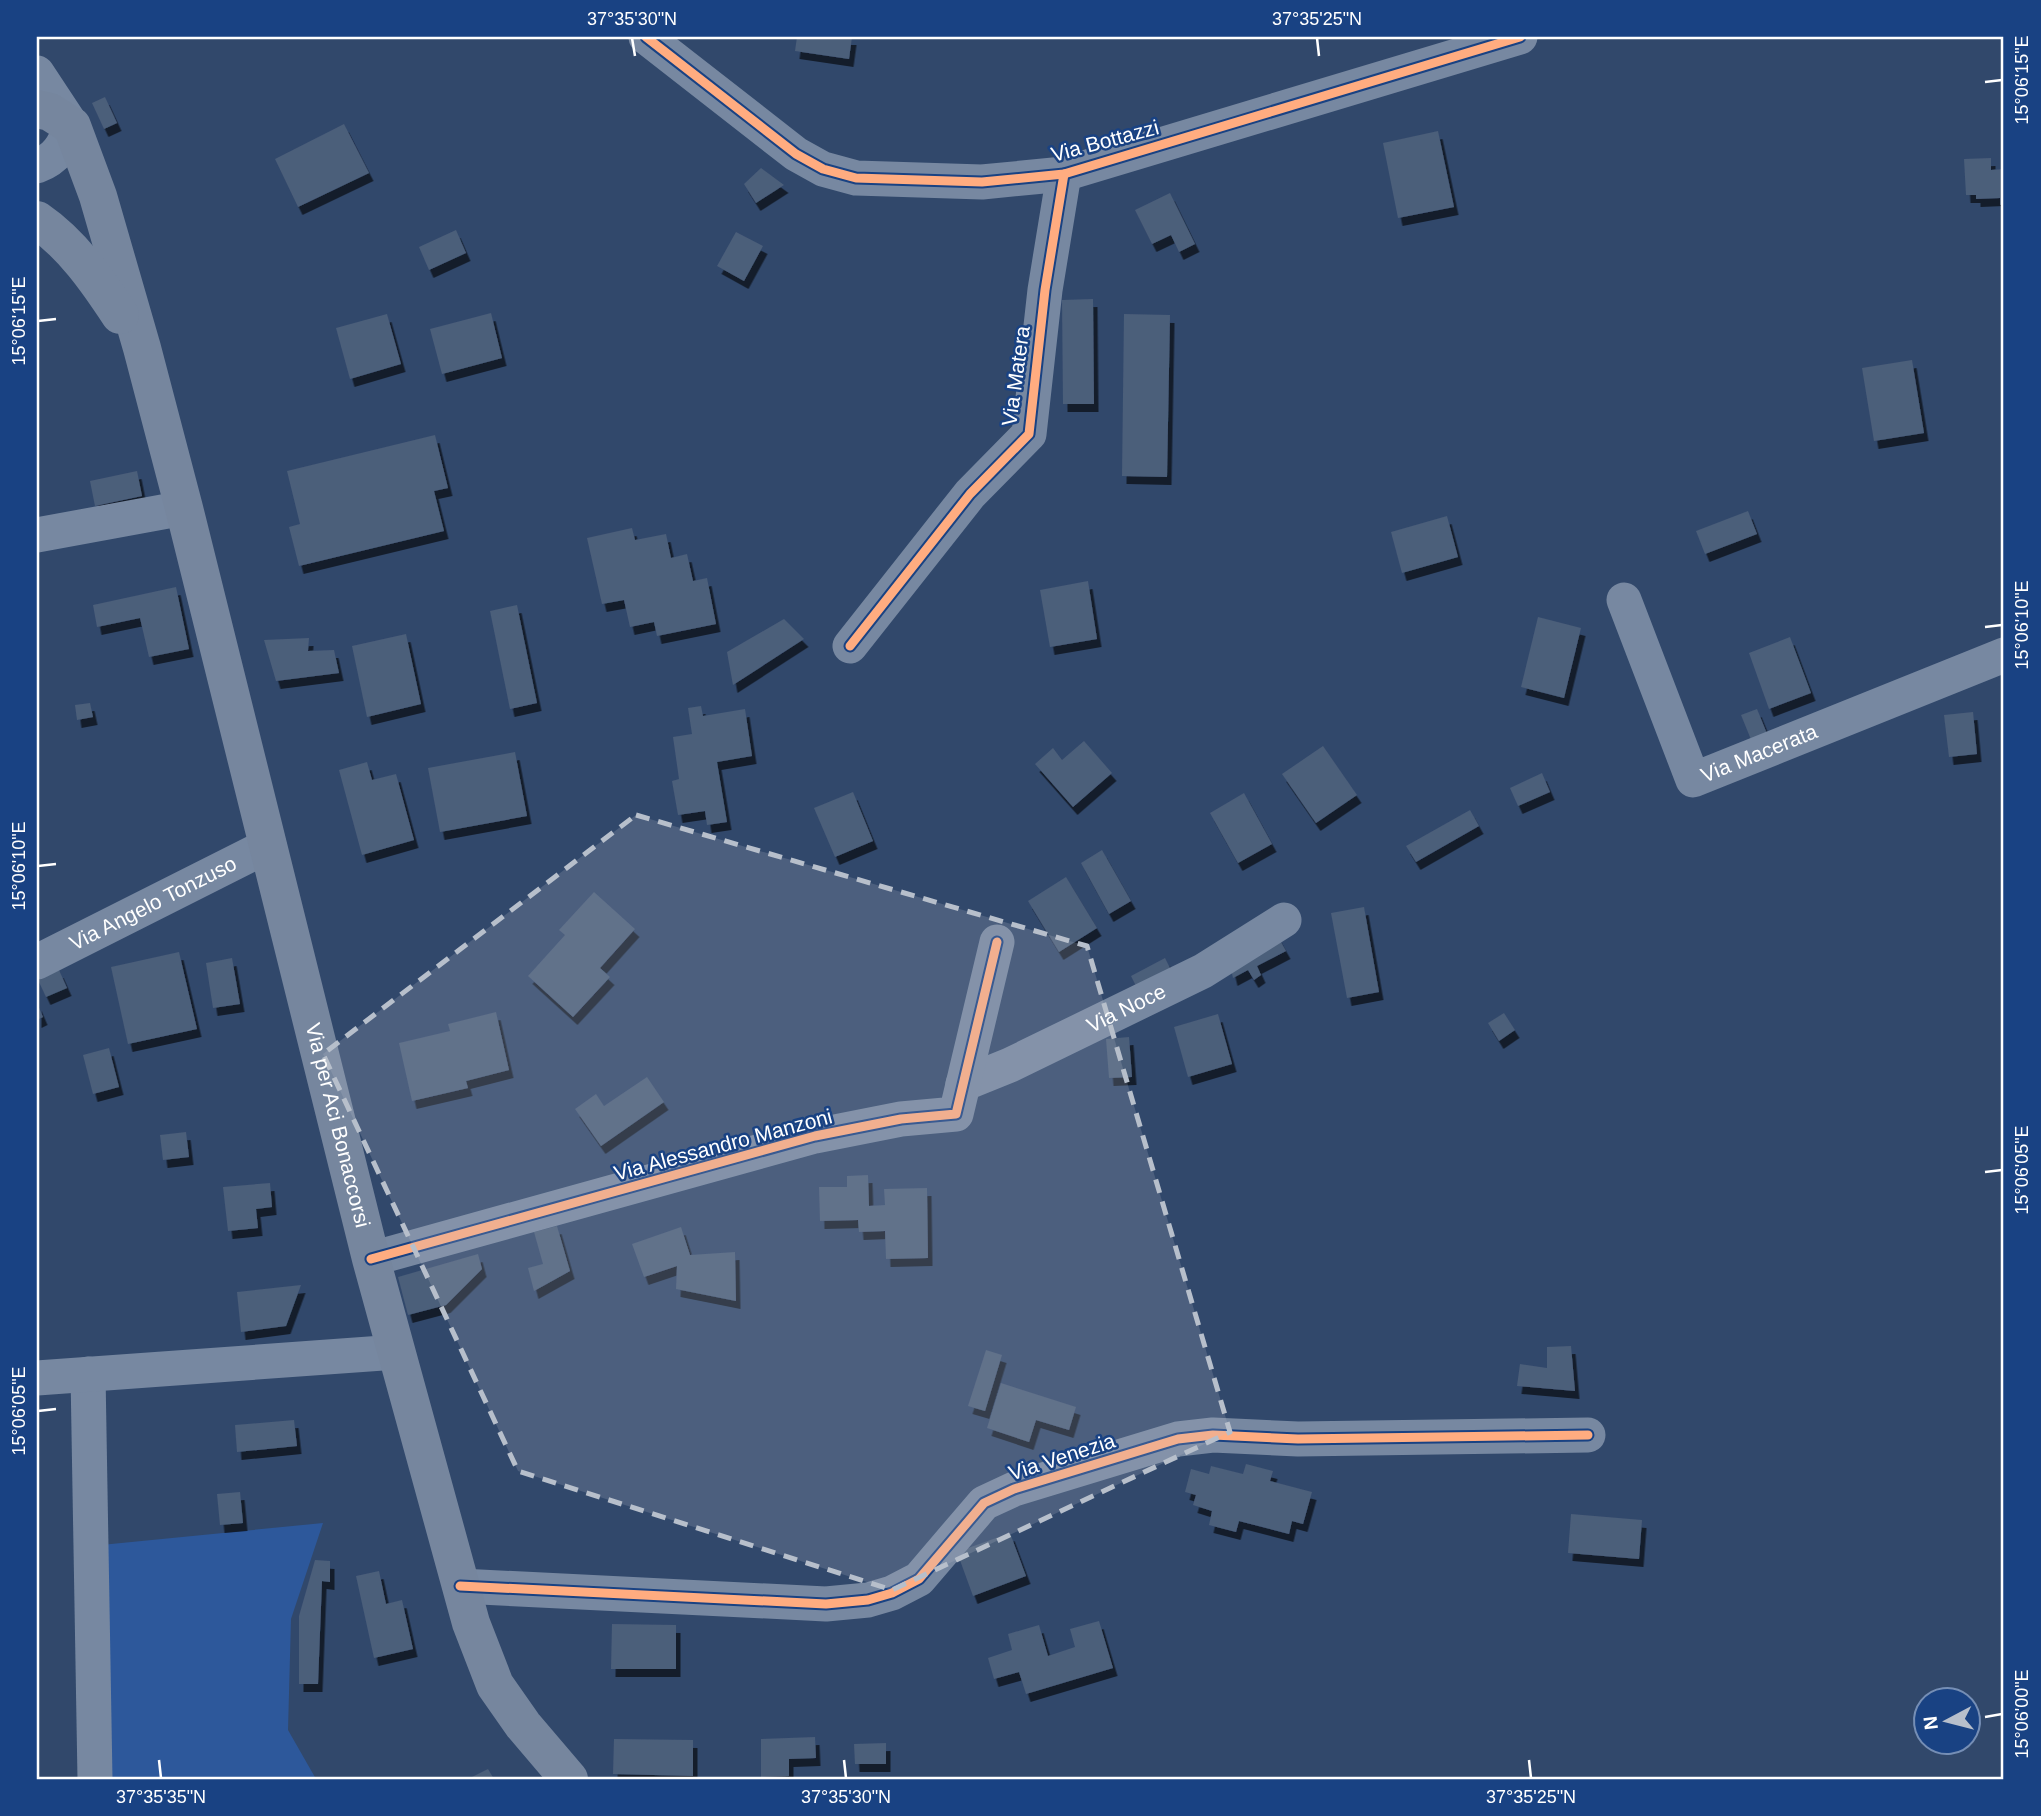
<svg xmlns="http://www.w3.org/2000/svg" width="2041" height="1816" viewBox="0 0 2041 1816" font-family="Helvetica,sans-serif">
  <style>
    .green { fill: #2d589b }
    .building { fill: #4b5e7a; filter: url(#shadow) }
    .lines { fill: none; stroke-linecap: round; stroke-linejoin: round }
    .minor { stroke: #7788a1; stroke-width: 35 }
    .major { stroke: #76869e; stroke-width: 38 }
    .cycleway-casing { stroke: #194283; stroke-width: 13 }
    .cycleway { stroke: #ffac80; stroke-width: 9 }
    .marked { fill: #b7bfcb; fill-opacity: 0.2; stroke: #b7bfcb; stroke-width: 5; stroke-dasharray: 14 9; stroke-linejoin: round }
    .ticks { fill: none; stroke: #fff; stroke-width: 2.5 }
    .labels { text-anchor: middle; stroke-width: 5; stroke-linejoin: round; paint-order: stroke }
    .street-label { font-size: 21px; fill: #fff; stroke: #194283 }
    .neatline { fill: none; stroke: #fff; stroke-width: 2.5 }
    .ticks-label { font-size: 18px; text-anchor: middle; fill: #fff }
  </style>
  <defs>
    <filter id="shadow"><feDropShadow dx="4.5" dy="8" stdDeviation="0" flood-color="#0009"/></filter>
  </defs>
  <rect width="100%" height="100%" fill="#31486b"/>
  <!-- green -->
  <polygon class="green" points="323,1523 291,1619 288,1730 316,1779 110,1779 101,1545"/>
  <!-- building -->
  <g class="building">
    <polygon points="797,37 852,37 849,59 795,51"/>
    <polygon points="105,97 117,123 104,129 92,103"/>
    <polygon points="344,124 369,173 298,207 275,159"/>
    <polygon points="1438,131 1454,207 1398,218 1383,143"/>
    <polygon points="1991,158 1991,170 2004,169 2004,204 2000,205 2000,198 1976,199 1976,195 1966,195 1964,159"/>
    <polygon points="761,168 784,185 756,203 744,184"/>
    <polygon points="1170,193 1195,244 1179,252 1171,235 1152,244 1135,210"/>
    <polygon points="456,230 466,253 429,270 419,247"/>
    <polygon points="736,232 763,246 744,281 717,266"/>
    <polygon points="1093,299 1094,404 1063,404 1062,300"/>
    <polygon points="491,313 502,358 442,374 430,329"/>
    <polygon points="387,314 401,364 350,379 336,328"/>
    <polygon points="1124,314 1170,315 1167,477 1122,476"/>
    <polygon points="1912,360 1924,433 1874,441 1862,368"/>
    <polygon points="435,435 448,488 434,491 444,531 299,566 289,527 300,524 287,471"/>
    <polygon points="137,471 142,496 95,506 90,481"/>
    <polygon points="1748,511 1757,534 1705,554 1696,531"/>
    <polygon points="1447,516 1458,557 1402,573 1391,532"/>
    <polygon points="632,528 635,540 666,534 671,558 687,554 693,581 707,578 716,624 657,636 654,622 630,627 624,600 602,604 587,538"/>
    <polygon points="1088,581 1097,639 1050,647 1040,590"/>
    <polygon points="176,587 189,649 149,657 140,618 97,627 93,605"/>
    <polygon points="517,605 537,703 510,709 490,611"/>
    <polygon points="1538,617 1581,628 1564,698 1521,687"/>
    <polygon points="784,619 804,639 733,685 727,652"/>
    <polygon points="406,634 421,704 367,717 352,646"/>
    <polygon points="1790,637 1811,693 1769,709 1749,653"/>
    <polygon points="309,638 308,651 334,650 339,673 276,681 264,640"/>
    <polygon points="90,703 93,717 77,720 75,705"/>
    <polygon points="701,706 703,716 745,709 752,756 717,762 727,822 707,825 705,811 678,815 672,781 679,779 673,737 692,734 688,708"/>
    <polygon points="1757,709 1768,736 1752,742 1741,715"/>
    <polygon points="1973,712 1977,754 1949,757 1944,715"/>
    <polygon points="1084,741 1112,773 1073,807 1035,764 1053,748 1062,760"/>
    <polygon points="1323,746 1357,795 1316,823 1282,774"/>
    <polygon points="515,752 527,816 440,832 428,768"/>
    <polygon points="367,762 372,780 396,774 414,840 362,855 339,770"/>
    <polygon points="1542,773 1550,792 1518,806 1510,788"/>
    <polygon points="853,792 873,841 835,857 814,808"/>
    <polygon points="1244,793 1272,844 1238,863 1210,813"/>
    <polygon points="1470,810 1479,826 1416,862 1406,846"/>
    <polygon points="1102,850 1131,901 1109,914 1081,863"/>
    <polygon points="1066,877 1097,928 1059,952 1028,901"/>
    <polygon points="594,892 635,929 600,968 610,977 573,1017 528,976 565,935 559,930"/>
    <polygon points="1364,907 1379,992 1347,998 1331,913"/>
    <polygon points="1277,935 1286,951 1257,966 1261,975 1254,980 1248,970 1233,978 1229,961"/>
    <polygon points="179,952 197,1029 128,1044 111,967"/>
    <polygon points="232,958 240,1004 213,1008 206,963"/>
    <polygon points="1165,958 1173,974 1139,992 1131,976"/>
    <polygon points="59,970 67,988 46,997 38,980"/>
    <polygon points="37,1003 43,1017 37,1020"/>
    <polygon points="496,1012 509,1070 466,1081 468,1088 412,1101 399,1043 450,1031 448,1024"/>
    <polygon points="1504,1013 1515,1030 1499,1041 1488,1023"/>
    <polygon points="1218,1014 1232,1064 1188,1077 1174,1027"/>
    <polygon points="1129,1037 1132,1077 1109,1078 1106,1039"/>
    <polygon points="109,1048 119,1087 93,1094 83,1055"/>
    <polygon points="647,1077 664,1102 601,1146 575,1109 596,1094 604,1106"/>
    <polygon points="186,1132 189,1157 163,1160 160,1135"/>
    <polygon points="868,1175 869,1206 885,1205 884,1189 927,1188 928,1258 886,1259 885,1231 859,1232 858,1220 820,1221 819,1187 847,1187 847,1176"/>
    <polygon points="270,1183 272,1207 256,1209 258,1228 228,1231 223,1187"/>
    <polygon points="557,1226 570,1271 534,1291 528,1268 543,1264 534,1232"/>
    <polygon points="681,1227 690,1255 735,1252 736,1301 676,1289 677,1266 644,1277 632,1244"/>
    <polygon points="478,1254 482,1269 446,1305 408,1315 398,1277"/>
    <polygon points="301,1285 286,1326 241,1332 237,1292"/>
    <polygon points="1571,1346 1575,1391 1517,1386 1520,1364 1547,1368 1547,1347"/>
    <polygon points="986,1350 1002,1355 985,1411 968,1406"/>
    <polygon points="1001,1383 1076,1407 1069,1430 1036,1420 1029,1442 987,1428"/>
    <polygon points="294,1420 297,1446 237,1452 235,1425"/>
    <polygon points="1246,1464 1273,1471 1270,1481 1312,1492 1303,1524 1292,1521 1289,1534 1239,1521 1236,1532 1209,1525 1212,1511 1193,1505 1196,1495 1185,1492 1191,1469 1209,1474 1211,1466 1243,1474"/>
    <polygon points="240,1492 243,1523 220,1525 217,1494"/>
    <polygon points="1571,1514 1642,1520 1639,1559 1568,1553"/>
    <polygon points="1010,1533 1026,1576 973,1596 957,1552"/>
    <polygon points="315,1560 330,1561 330,1582 322,1581 318,1684 299,1684 299,1616"/>
    <polygon points="379,1571 386,1604 402,1600 413,1649 374,1658 356,1576"/>
    <polygon points="1099,1621 1113,1668 1026,1694 1019,1672 994,1679 988,1658 1012,1650 1008,1634 1039,1625 1048,1656 1075,1647 1070,1629"/>
    <polygon points="612,1624 676,1625 676,1669 611,1669"/>
    <polygon points="815,1737 816,1758 789,1759 789,1776 761,1777 761,1739"/>
    <polygon points="614,1739 693,1740 693,1776 613,1774"/>
    <polygon points="886,1743 886,1764 855,1764 854,1744"/>
    <polygon points="488,1769 494,1779 468,1779"/>
  </g>
  <g class="lines">
    <!-- minor -->
    <g class="minor">
      <polyline points="646,37 796,154 823,169 856,178 982,182 1064,174 1520,37"/>
      <path d="M37,73L72,126C63,146 58,158 37,166"/>
      <polyline points="37,535 184,508"/>
      <path id="s1" d="M1624,600L1693,780L2004,655"/>
      <polyline points="850,646 970,494 1029,434 1045,290 1064,174"/>
      <path id="s2" d="M37,962L269,845"/>
      <path id="s3" d="M963,1084L1010,1065L1203,971L1284,920"/>
      <polyline points="371,1259 815,1136 901,1119 956,1114 997,942"/>
      <polyline points="88,1374 95,1779"/>
      <polyline points="37,1378 397,1352"/>
      <polyline points="460,1586 826,1604 868,1600 892,1593 919,1579 984,1503 1014,1489 1178,1439 1213,1435 1298,1439 1588,1435"/>
    </g>
    <!-- major -->
    <g class="major">
      <path id="s4" d="M37,109L50,112L72,126L98,196L142,348L184,508L371,1259L471,1623L495,1685L523,1725L569,1779"/>
      <path d="M37,220C72,244 97,280 120,315"/>
    </g>
    <!-- cycleway casing -->
    <g class="cycleway-casing">
      <g id="cycleway">
        <polyline points="646,37 796,154 823,169 856,178 982,182 1064,174 1520,37"/>
        <polyline points="850,646 970,494 1029,434 1045,290 1064,174"/>
        <polyline points="371,1259 815,1136 901,1119 956,1114 997,942"/>
        <polyline points="460,1586 826,1604 868,1600 892,1593 919,1579 984,1503 1014,1489 1178,1439 1213,1435 1298,1439 1588,1435"/>
      </g>
    </g>
    <!-- cycleway -->
    <use href="#cycleway" class="cycleway"/>
  </g>
  <!-- marked area -->
  <path class="marked" d="M636,815L1087,946L1230,1432L892,1590L518,1471L323,1054Z"/>
  <!-- ticks -->
  <path class="ticks" d="M632,38L635,56M1317,38L1319,56M1985,82L2002,80M38,321L56,319M1985,627L2002,625M38,866L56,864M1985,1172L2002,1170M38,1411L56,1409M1985,1717L2002,1714M159,1760L161,1778M844,1760L846,1778M1529,1760L1531,1778"/>
  <g class="labels">
    <!-- street labels -->
    <g class="street-label">
      <text transform="translate(1105 141) rotate(-15)" y="7">Via Bottazzi</text>
      <text transform="translate(1016 376) rotate(-82)" y="7">Via Matera</text>
      <text dy="7" stroke="none"><textPath href="#s1" startOffset="264">Via Macerata</textPath></text>
      <text dy="7" stroke="none"><textPath href="#s2" startOffset="130">Via Angelo Tonzuso</textPath></text>
      <text dy="7" stroke="none"><textPath href="#s3" startOffset="180">Via Noce</textPath></text>
      <text dy="7" stroke="none"><textPath href="#s4" startOffset="1074">Via per Aci Bonaccorsi</textPath></text>
      <text transform="translate(723 1145) rotate(-15)" y="7">Via Alessandro Manzoni</text>
      <text transform="translate(1062 1457) rotate(-18)" y="7">Via Venezia</text>
    </g>
  </g>
  <!-- border -->
  <rect width="2041" height="1816" fill="none" stroke="#194283" stroke-width="77"/>
  <!-- north arrow -->
  <g transform="translate(1947 1721) rotate(263)"><circle r="33" fill="#194283" stroke="#758eb5" stroke-width="2"/>
  <path d="M0-5L12 26L0 18L-12 26Z" fill="#b7bfcb"/>
  <text y="-10" font-size="19" font-weight="bold" text-anchor="middle" fill="#ffffff">N</text>
  </g>
  <rect x="38" y="38" width="1964" height="1740" class="neatline"/>
  <g class="ticks-label">
    <text x="632" y="25">37°35'30"N</text>
    <text x="1317" y="25">37°35'25"N</text>
    <text transform="translate(2022 80) rotate(-90)" y="6">15°06'15"E</text>
    <text transform="translate(19 321) rotate(-90)" y="6">15°06'15"E</text>
    <text transform="translate(2022 625) rotate(-90)" y="6">15°06'10"E</text>
    <text transform="translate(19 866) rotate(-90)" y="6">15°06'10"E</text>
    <text transform="translate(2022 1170) rotate(-90)" y="6">15°06'05"E</text>
    <text transform="translate(19 1411) rotate(-90)" y="6">15°06'05"E</text>
    <text transform="translate(2022 1714) rotate(-90)" y="6">15°06'00"E</text>
    <text x="161" y="1803">37°35'35"N</text>
    <text x="846" y="1803">37°35'30"N</text>
    <text x="1531" y="1803">37°35'25"N</text>
  </g>
</svg>
